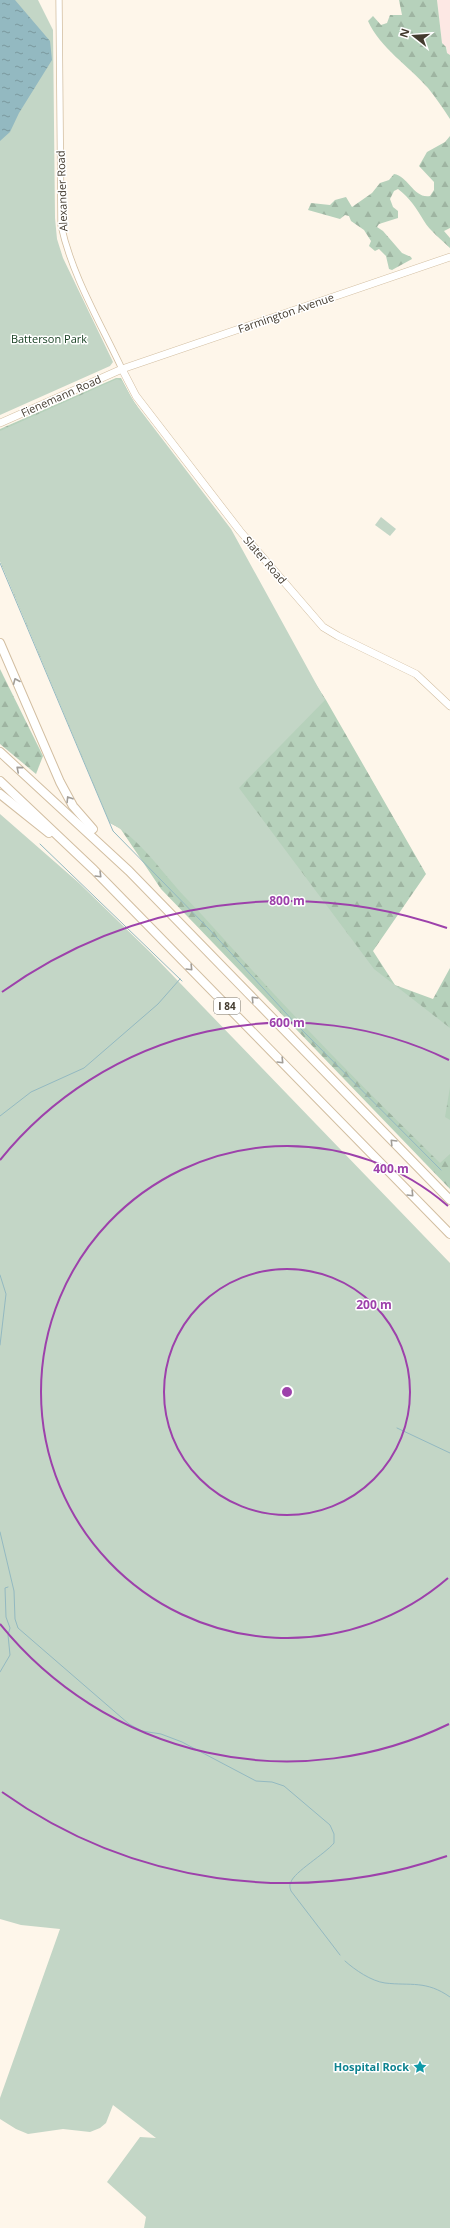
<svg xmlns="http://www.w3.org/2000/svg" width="450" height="2228" viewBox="0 0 450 2228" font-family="'Open Sans',sans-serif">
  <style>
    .education { fill: #fde8e4 }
    .forest { fill: url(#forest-firs) }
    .park { fill: #c3d6c6 }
    .water { fill: url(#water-ripples) }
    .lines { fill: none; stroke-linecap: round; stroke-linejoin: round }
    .stream { stroke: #93b9c1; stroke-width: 1 }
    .minor-casing { stroke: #d2bea1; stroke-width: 7 }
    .major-casing { stroke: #d2bea1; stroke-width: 8 }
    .highway-casing { stroke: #d2bea1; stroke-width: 10 }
    .minor { stroke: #fff; stroke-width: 5.5 }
    .major { stroke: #fff; stroke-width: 7 }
    .highway { stroke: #fff; stroke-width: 8 }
    .oneway { stroke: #a19d97 }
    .ring { fill: none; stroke: #9d41ab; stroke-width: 2 }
    .labels { text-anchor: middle; stroke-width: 3; stroke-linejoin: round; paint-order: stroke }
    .shield { fill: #fff; stroke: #7b766d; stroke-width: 1 }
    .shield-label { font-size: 10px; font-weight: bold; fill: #433b2f }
    .street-label { font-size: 11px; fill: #433b2f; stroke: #fff }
    .park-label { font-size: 11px; fill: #123d1e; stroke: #fff }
    .culture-label { font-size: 11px; font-weight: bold; fill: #0d838f; stroke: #fff; text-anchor: end }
    .centre { fill: #9d41ab; stroke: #fff; stroke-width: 2 }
    .ring-label { font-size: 12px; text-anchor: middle; font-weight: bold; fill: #9d41ab; stroke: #fff; stroke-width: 3; stroke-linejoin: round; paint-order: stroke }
  </style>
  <defs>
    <pattern id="forest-firs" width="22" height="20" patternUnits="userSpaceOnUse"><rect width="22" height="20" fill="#b6d1bb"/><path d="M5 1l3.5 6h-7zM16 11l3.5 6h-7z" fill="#9eb4a1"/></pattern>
    <pattern id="water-ripples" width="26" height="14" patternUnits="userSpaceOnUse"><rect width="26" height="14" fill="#93b9c1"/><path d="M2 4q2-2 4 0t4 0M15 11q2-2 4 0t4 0" fill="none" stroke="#7a989d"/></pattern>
  </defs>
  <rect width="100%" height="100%" fill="#fef6ea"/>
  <!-- education -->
  <polygon class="education" points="437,0 450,0 450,55 447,53 447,48 442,43"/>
  <!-- forest -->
  <g class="forest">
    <path d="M399,0H437L442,43L446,47L447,53L450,55V119C443,108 436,98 428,88C409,66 380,48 368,21L373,16L381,25L387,23L390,15H402Z"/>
    <path d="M450,136V228L444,231L450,238V248C441,239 430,231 424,221C416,208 410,198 398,189L394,191L390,199L393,207L398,211V218L379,224L377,227L383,231L402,253L411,257L412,259L392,270L389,269L386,256L379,249L375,251L369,246L371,241L364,230L351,221L349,216L345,215L340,219L308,210L311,203L330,205L335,200L346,197L352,207L372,193L380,183L389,180L394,174C408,176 414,199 430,196L434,190V182L419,166L427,152L445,142Z"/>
    <polygon points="116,378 121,378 131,397 326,700 426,874 373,951 395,985 433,999 450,968 450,1189 161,889 120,828 110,823 0,561 0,429"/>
    <polygon points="0,669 43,756 36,774 0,744"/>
  </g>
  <!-- park -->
  <g class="park">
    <polygon points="0,0 38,0 53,30 55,218 57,239 63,258 113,362 110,366 0,415"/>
    <path d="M117,379L122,381L134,402L231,529L325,700L239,788L374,969L450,1028V1087L445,1117L450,1120V1154L440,1163C383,1107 327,1051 273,993C243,961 215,928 185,897C163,874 139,837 110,823L0,560V431Z"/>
    <polygon points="381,517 396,529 390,536 375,525"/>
    <polygon points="0,814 79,883 152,954 450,1263 450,2228 144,2228 146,2217 107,2182 140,2137 156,2138 113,2105 106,2123 100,2128 90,2132 63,2129 28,2134 16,2129 0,2119 0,2098 60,1929 21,1925 0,1919"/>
  </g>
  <!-- water -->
  <polygon class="water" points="0,0 15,0 50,41 52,60 19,113 10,132 0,141"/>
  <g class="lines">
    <!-- stream -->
    <g class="stream">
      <polyline points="0,563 113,831 208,928 295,1023 441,1170"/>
      <polyline points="40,844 182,981"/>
      <polyline points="0,1116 31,1092 84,1068 158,1004 180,979"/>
      <polyline points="0,1275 6,1294 0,1345"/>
      <polyline points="397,1428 450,1453"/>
      <path d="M0,1532L14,1591L15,1619L18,1628L129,1724L142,1731L161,1734L182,1742L256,1781L272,1782L284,1786L330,1825L334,1834V1843C325,1854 294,1872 291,1882C289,1885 290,1888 291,1891L340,1955"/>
      <polyline points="0,1672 10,1655 8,1635 10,1628 6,1617 5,1588 8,1587"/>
      <path d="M345,1961C355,1970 371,1981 385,1983C411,1986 426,1980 450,1997"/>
    </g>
    <!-- minor casing -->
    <g class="minor-casing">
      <path id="minor" d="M59,0L61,225C72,276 100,322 122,369"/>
    </g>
    <!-- major casing -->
    <g class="major-casing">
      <g id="major">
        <polyline points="122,369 136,396 240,531 323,627 338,636 416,674 450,706"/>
        <polyline points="0,423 122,369 450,257"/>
      </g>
    </g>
    <!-- highway casing -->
    <g class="highway-casing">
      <g id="highway">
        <polyline points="0,643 60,782 73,806 93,829"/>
        <polyline points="0,752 129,871 450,1200"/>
        <polyline points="0,781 94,870 450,1234"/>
        <polyline points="0,794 49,833"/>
      </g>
    </g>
    <!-- minor -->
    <use href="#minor" class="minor"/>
    <!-- major -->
    <use href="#major" class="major"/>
    <!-- highway -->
    <use href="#highway" class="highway"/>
  </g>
  <!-- one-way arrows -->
  <defs><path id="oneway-chevron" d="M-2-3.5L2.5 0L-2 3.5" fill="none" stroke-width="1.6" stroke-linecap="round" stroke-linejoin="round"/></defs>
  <g class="oneway">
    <use href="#oneway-chevron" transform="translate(16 681) rotate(-113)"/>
    <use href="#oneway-chevron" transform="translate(19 769) rotate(-139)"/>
    <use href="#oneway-chevron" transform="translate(69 799) rotate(-122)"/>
    <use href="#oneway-chevron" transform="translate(99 875) rotate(45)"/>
    <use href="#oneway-chevron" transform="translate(190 968) rotate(46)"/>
    <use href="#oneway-chevron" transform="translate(254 999) rotate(-134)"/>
    <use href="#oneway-chevron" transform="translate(281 1061) rotate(46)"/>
    <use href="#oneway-chevron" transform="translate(393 1142) rotate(-134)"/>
    <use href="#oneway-chevron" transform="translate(411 1194) rotate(46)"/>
  </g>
  <!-- distance rings -->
  <g class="ring">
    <circle cx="287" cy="1392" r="123"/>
    <path d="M448 1578A246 246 0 1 1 448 1206"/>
    <path d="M449 1724A369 369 0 0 1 0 1624M0 1160A369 369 0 0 1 449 1060"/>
    <path d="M447 1856A491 491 0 0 1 2 1792M2 992A491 491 0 0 1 447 928"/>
  </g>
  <!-- icons -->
  <defs>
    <g id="sight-bare" transform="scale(1.08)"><path d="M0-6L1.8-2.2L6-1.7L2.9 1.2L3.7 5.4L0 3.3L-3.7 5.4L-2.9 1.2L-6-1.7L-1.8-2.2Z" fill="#0f9aa8" stroke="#fff" stroke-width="2.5" paint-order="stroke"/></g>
  </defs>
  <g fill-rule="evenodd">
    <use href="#sight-bare" x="420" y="2067"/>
  </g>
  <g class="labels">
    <!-- shield labels -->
    <rect class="shield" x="214" y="998" width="26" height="16" rx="3"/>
    <g class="shield-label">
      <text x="227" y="1010">I 84</text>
    </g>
    <!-- street labels -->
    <g class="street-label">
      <text transform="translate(62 191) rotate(-92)" y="4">Alexander Road</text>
      <text transform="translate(286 313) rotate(-19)" y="4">Farmington Avenue</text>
      <text transform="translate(61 396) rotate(-24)" y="4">Fienemann Road</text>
      <text transform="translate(265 560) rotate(49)" y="4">Slater Road</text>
    </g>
    <!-- park labels -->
    <g class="park-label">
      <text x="49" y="343">Batterson Park</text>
    </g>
    <!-- culture labels -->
    <g class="culture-label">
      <text x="409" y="2071">Hospital Rock</text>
    </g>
  </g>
  <circle cx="287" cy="1392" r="6" class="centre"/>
  <g class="ring-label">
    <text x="287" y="905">800 m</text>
    <text x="287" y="1027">600 m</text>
    <text x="391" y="1173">400 m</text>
    <text x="374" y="1309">200 m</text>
  </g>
  <!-- north arrow -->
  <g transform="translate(414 36) rotate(287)" stroke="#ffffff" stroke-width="3" paint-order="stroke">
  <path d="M0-3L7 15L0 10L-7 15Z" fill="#433b2f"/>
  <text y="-6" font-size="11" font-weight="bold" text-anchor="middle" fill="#433b2f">N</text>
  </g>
</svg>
